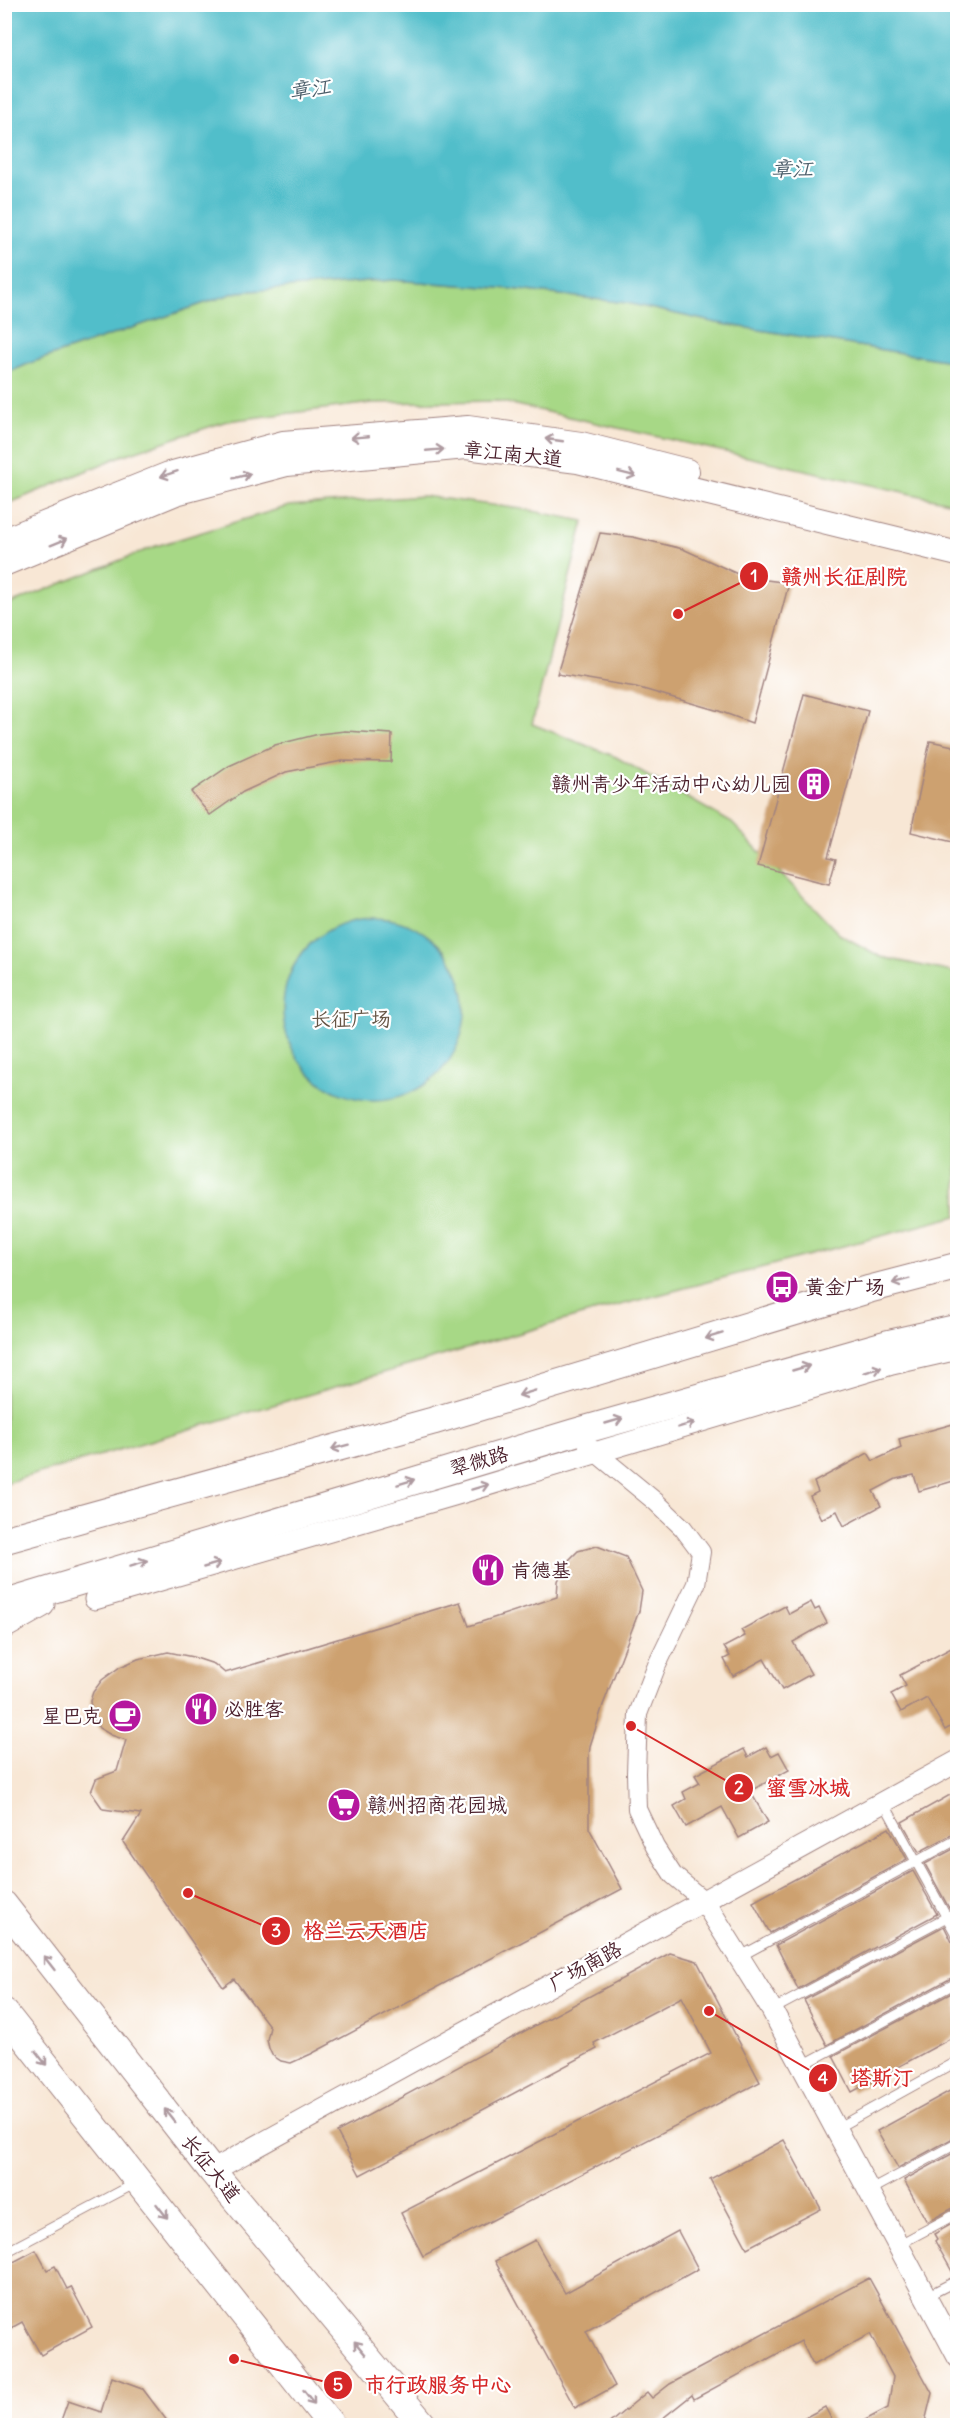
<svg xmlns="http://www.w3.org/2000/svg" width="962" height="2430" viewBox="0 0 962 2430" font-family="Delius,'LXGW WenKai TC',sans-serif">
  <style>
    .green { fill: #a7d886; stroke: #787c58; stroke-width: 1.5 }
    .water { fill: #51beca; stroke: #4e6e7a; stroke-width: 1.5 }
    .building { fill: #cda170 }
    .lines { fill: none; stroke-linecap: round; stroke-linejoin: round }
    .service-casing { stroke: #a18380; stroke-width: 11 }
    .minor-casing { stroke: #a18380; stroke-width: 20 }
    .tertiary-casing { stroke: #a18380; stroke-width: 23 }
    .secondary-casing { stroke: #a18380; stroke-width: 26 }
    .primary-casing { stroke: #a18380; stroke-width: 29 }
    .service { stroke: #fff; stroke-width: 9 }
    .minor { stroke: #fff; stroke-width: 18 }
    .tertiary { stroke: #fff; stroke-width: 21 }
    .secondary { stroke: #fff; stroke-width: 24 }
    .primary { stroke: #fff; stroke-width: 27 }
    .oneway { stroke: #ae9aa0 }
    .labels { text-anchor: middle; stroke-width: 4.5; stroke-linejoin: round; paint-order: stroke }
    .street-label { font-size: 20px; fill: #4a1f2b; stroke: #fff }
    .poi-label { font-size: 20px; fill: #4a1f2b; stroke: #fff; text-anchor: start }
    .park-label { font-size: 20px; fill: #665646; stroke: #fff }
    .water-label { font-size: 21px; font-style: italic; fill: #4d5f6b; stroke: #fff }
    .leader { fill: none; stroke: #d62828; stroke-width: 2 }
    .callout-dot { fill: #d62828; stroke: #fff; stroke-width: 2 }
    .mark-label { font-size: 18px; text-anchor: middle; font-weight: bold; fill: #fff }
    .callout-label { font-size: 21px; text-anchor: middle; font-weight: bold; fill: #d62828; stroke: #fff; stroke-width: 4.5; stroke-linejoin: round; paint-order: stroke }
  </style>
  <rect width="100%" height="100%" fill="#fff"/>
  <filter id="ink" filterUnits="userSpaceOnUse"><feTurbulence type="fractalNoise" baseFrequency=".0167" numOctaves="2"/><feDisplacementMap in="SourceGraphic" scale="12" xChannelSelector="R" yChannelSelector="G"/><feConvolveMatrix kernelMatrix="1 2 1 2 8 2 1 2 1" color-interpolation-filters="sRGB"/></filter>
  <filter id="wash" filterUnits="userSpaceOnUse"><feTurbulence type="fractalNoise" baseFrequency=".008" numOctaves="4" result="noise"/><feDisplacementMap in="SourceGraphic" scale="24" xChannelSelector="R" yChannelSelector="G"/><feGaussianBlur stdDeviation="1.35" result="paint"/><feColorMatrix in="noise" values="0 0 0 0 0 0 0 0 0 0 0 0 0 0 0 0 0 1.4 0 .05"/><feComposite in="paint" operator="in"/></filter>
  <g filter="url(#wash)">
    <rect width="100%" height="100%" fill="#f8e7d5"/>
    <!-- green -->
    <g class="green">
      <polygon points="394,280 511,289 627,303 717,323 957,362 957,504 498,401 372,403 227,421 121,456 5,505 5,374 30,363 237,292"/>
      <polygon points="423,496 522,509 584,521 532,724 616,757 732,823 839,934 881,957 957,973 957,1216 579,1316 5,1483 5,606 156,546 289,506"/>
    </g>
    <!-- water -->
    <g class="water">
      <polygon points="5,4 957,5 957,362 717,323 627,303 511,289 394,280 237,292 30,363 5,374"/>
      <circle cx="374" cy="1009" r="91"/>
    </g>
    <g id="blocks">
      <!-- building -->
      <g class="building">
        <polygon points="600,533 633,537 683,549 744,577 789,583 752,723 719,711 636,687 557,674"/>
        <polygon points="804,694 868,711 828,857 836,859 829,884 758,866"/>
        <polygon points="345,731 392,734 391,762 342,761 286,772 243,792 210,815 191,792 229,766 275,745 319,734"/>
        <polygon points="930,741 953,746 957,752 957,843 911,832"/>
        <polygon points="953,1424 957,1443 957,1459 952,1460 957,1480 919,1491 914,1475 896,1479 873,1491 881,1506 844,1526 837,1511 821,1519 810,1496 818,1492 814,1482 868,1453 873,1461 901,1448 899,1439"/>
        <polygon points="597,1546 626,1557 642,1591 639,1611 603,1705 590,1746 589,1756 589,1828 622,1889 311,2054 291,2063 281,2061 272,2055 269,2048 267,2040 270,2027 234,1979 223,1987 123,1842 141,1814 103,1809 91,1792 96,1779 117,1771 126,1740 111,1735 99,1728 92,1715 90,1701 93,1692 102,1680 120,1667 138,1659 168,1652 193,1657 214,1664 225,1673 460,1602 469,1626 557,1597 558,1581 566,1563 578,1551"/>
        <polygon points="811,1602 815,1610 819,1608 827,1623 793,1642 811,1674 782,1690 764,1659 733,1676 724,1659 730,1656 724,1647 745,1636 741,1630 785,1606 789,1614"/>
        <polygon points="957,1645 957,1723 945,1730 927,1698 901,1712 891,1694 906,1686 900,1675"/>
        <polygon points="766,1747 771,1756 779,1752 789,1770 750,1791 768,1822 739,1838 722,1807 686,1827 674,1806 686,1799 683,1792 700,1783 695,1775 744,1749 748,1757"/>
        <polygon points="957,1791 957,1832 919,1852 902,1822"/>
        <polygon points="889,1828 907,1859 770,1933 753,1902"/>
        <polygon points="957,1847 957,1904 949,1908 925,1864"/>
        <polygon points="913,1871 937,1914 798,1989 776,1945"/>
        <polygon points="944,1926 952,1942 957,1945 957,1975 827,2045 804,2000"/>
        <polygon points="670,1953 697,1961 760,2082 423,2256 401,2213 711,2053 682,1997 594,2043 597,2049 360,2175 337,2132"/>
        <polygon points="957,1990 957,2035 852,2092 833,2056"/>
        <polygon points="957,2087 957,2136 898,2168 877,2131"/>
        <polygon points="784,2140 821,2209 747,2248 710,2179"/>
        <polygon points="957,2151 957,2206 927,2222 904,2180"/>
        <polygon points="957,2221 957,2273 954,2275 935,2241 937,2239 934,2234"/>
        <polygon points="678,2231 698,2269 586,2331 615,2386 575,2408 495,2261 535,2240 565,2293"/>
        <polygon points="36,2250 47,2270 55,2266 67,2289 71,2287 92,2327 41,2355 22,2322 4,2332 4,2267"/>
        <polygon points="869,2278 932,2393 925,2422 918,2426 854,2426 888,2408 893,2377 870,2334 813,2365 801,2341 694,2399 692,2395 653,2426 606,2426 647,2392 652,2398 670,2384"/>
        <polygon points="112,2377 142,2388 171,2426 59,2426 68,2401 101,2412"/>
        <polygon points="825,2407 835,2426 789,2426"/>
      </g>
    </g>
  </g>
  <g filter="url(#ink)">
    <use href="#blocks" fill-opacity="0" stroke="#a18380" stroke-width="1.5"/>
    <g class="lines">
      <!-- service casing -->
      <g class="service-casing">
        <g id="service">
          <polyline points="884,1803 958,1938"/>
          <polyline points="739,1957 958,1839"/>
          <polyline points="772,2010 958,1911"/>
          <polyline points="801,2066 958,1982"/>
          <polyline points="835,2129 958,2061"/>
          <polyline points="869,2191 958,2143"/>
          <polyline points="898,2245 958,2213"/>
          <polyline points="4,2253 136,2183"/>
          <polyline points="925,2297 958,2280"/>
        </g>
      </g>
      <!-- minor casing -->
      <g class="minor-casing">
        <polyline id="minor" points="588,1446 656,1502 683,1528 701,1552 696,1584 657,1665 638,1714 636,1773 637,1809 655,1847 673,1875 704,1901"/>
      </g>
      <!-- tertiary casing -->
      <g class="tertiary-casing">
        <g id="tertiary">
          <polyline points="95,1599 454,1495 892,1364 958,1349"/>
          <polyline points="704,1901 772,2010 958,2357"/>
          <polyline points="212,2171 958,1761"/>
        </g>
      </g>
      <!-- secondary casing -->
      <g class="secondary-casing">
        <g id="secondary">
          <polyline points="4,540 169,474 283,443 468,428 581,444 687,471"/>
          <polyline points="4,564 176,493 287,464 466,447 578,461 958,554"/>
        </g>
      </g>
      <!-- primary casing -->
      <g class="primary-casing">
        <g id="primary">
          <polyline points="4,1540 433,1421 870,1289 958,1266"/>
          <polyline points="4,1604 573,1433 887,1344 958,1328"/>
          <polyline points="4,1625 41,1604"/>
          <polyline points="4,1905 212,2171 424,2426"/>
          <polyline points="4,2012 332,2426"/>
        </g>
      </g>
      <!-- service -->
      <use href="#service" class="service"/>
      <!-- minor -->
      <use href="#minor" class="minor"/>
      <!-- tertiary -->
      <use href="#tertiary" class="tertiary"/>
      <!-- secondary -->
      <use href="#secondary" class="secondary"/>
      <!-- primary -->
      <use href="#primary" class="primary"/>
    </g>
    <!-- one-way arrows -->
    <defs><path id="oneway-shaft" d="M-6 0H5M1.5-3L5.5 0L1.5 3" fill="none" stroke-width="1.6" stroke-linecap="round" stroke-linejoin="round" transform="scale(1.5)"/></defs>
    <g class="oneway">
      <use href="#oneway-shaft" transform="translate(360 437) rotate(175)"/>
      <use href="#oneway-shaft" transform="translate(554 440) rotate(-172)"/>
      <use href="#oneway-shaft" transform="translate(435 450) rotate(-5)"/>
      <use href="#oneway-shaft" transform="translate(169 474) rotate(162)"/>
      <use href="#oneway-shaft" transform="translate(627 474) rotate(14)"/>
      <use href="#oneway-shaft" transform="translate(242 476) rotate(-15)"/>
      <use href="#oneway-shaft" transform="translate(59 542) rotate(-22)"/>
      <use href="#oneway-shaft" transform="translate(901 1281) rotate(165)"/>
      <use href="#oneway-shaft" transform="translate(714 1336) rotate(163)"/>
      <use href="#oneway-shaft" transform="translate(801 1368) rotate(-16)"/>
      <use href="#oneway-shaft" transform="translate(873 1370) rotate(-17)"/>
      <use href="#oneway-shaft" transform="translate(527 1393) rotate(163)"/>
      <use href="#oneway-shaft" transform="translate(614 1421) rotate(-16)"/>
      <use href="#oneway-shaft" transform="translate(686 1425) rotate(-17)"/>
      <use href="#oneway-shaft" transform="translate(340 1447) rotate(165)"/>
      <use href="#oneway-shaft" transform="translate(406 1482) rotate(-17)"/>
      <use href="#oneway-shaft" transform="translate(480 1487) rotate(-17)"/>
      <use href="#oneway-shaft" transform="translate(139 1563) rotate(-17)"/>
      <use href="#oneway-shaft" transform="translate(212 1565) rotate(-16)"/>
      <use href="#oneway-shaft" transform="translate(49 1963) rotate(-128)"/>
      <use href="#oneway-shaft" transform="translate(41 2058) rotate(52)"/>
      <use href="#oneway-shaft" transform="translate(170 2116) rotate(-128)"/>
      <use href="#oneway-shaft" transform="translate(162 2211) rotate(52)"/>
      <use href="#oneway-shaft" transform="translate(360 2348) rotate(-130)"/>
      <use href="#oneway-shaft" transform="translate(309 2397) rotate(52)"/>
    </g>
  </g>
  <!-- icons -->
  <defs>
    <g id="building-disc" transform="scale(1.725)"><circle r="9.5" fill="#b5179e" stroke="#fff"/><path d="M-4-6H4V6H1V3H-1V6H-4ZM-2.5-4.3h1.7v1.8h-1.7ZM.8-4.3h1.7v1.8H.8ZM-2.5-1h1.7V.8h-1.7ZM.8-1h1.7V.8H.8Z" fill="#fff"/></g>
    <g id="bus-disc" transform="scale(1.725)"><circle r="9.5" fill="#b5179e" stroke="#fff"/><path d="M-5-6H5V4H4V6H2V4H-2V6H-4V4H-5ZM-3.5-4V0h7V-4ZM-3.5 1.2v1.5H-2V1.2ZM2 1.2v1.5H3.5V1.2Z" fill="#fff"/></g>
    <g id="restaurant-disc" transform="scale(1.725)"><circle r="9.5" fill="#b5179e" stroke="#fff"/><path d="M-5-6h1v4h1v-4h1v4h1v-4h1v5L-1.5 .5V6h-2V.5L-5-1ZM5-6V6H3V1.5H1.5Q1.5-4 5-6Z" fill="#fff"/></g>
    <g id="cafe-disc" transform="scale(1.725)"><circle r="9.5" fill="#b5179e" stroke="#fff"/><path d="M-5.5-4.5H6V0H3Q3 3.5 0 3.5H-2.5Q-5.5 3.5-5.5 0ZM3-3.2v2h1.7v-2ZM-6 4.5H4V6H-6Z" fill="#fff"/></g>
    <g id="supermarket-disc" transform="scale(1.725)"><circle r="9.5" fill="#b5179e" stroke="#fff"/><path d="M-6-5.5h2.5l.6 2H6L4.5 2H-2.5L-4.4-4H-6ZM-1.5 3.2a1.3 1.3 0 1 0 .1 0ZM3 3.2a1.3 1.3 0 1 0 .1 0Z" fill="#fff"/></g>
  </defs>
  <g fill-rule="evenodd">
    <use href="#building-disc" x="814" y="784"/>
    <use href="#bus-disc" x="782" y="1287"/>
    <use href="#restaurant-disc" x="488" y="1570"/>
    <use href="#restaurant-disc" x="201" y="1709"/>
    <use href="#cafe-disc" x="125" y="1716"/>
    <use href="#supermarket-disc" x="344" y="1805"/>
  </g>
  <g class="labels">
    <!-- street labels -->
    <g class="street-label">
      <text transform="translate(513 454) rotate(6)" y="7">章江南大道</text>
      <text transform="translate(479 1461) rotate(-16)" y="7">翠微路</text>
      <text transform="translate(585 1966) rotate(-29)" y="7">广场南路</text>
      <text transform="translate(211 2168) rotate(51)" y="7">长征大道</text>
    </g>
    <!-- poi labels -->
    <g class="poi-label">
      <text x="791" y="791" text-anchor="end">赣州青少年活动中心幼儿园</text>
      <text x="805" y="1294">黄金广场</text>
      <text x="511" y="1577">肯德基</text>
      <text x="224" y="1716">必胜客</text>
      <text x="102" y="1723" text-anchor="end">星巴克</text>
      <text x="367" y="1812">赣州招商花园城</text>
    </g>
    <!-- park labels -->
    <g class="park-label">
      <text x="351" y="1026">长征广场</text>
    </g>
    <!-- water labels -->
    <g class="water-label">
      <text transform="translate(310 89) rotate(-8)" y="7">章江</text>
      <text x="792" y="176">章江</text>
    </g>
  </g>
  <!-- callouts -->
  <path class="leader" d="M678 614L754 576M631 1726L739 1788M188 1893L276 1931M709 2011L823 2078M234 2359L338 2385"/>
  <g class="callout-dot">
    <circle cx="678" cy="614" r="6"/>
    <circle cx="631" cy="1726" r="6"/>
    <circle cx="188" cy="1893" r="6"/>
    <circle cx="709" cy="2011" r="6"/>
    <circle cx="234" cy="2359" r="6"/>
    <circle cx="754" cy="576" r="15"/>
    <circle cx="739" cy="1788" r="15"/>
    <circle cx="276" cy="1931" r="15"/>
    <circle cx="823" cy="2078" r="15"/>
    <circle cx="338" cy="2385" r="15"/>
  </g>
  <g class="mark-label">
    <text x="754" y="582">1</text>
    <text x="739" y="1794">2</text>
    <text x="276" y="1937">3</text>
    <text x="823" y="2084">4</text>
    <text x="338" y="2391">5</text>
  </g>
  <g class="callout-label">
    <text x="844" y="584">赣州长征剧院</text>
    <text x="808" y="1795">蜜雪冰城</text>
    <text x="366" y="1938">格兰云天酒店</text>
    <text x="882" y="2085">塔斯汀</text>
    <text x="438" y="2392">市行政服务中心</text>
  </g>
  <!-- margin -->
  <rect width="962" height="2430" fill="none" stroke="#fff" stroke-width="24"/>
</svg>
